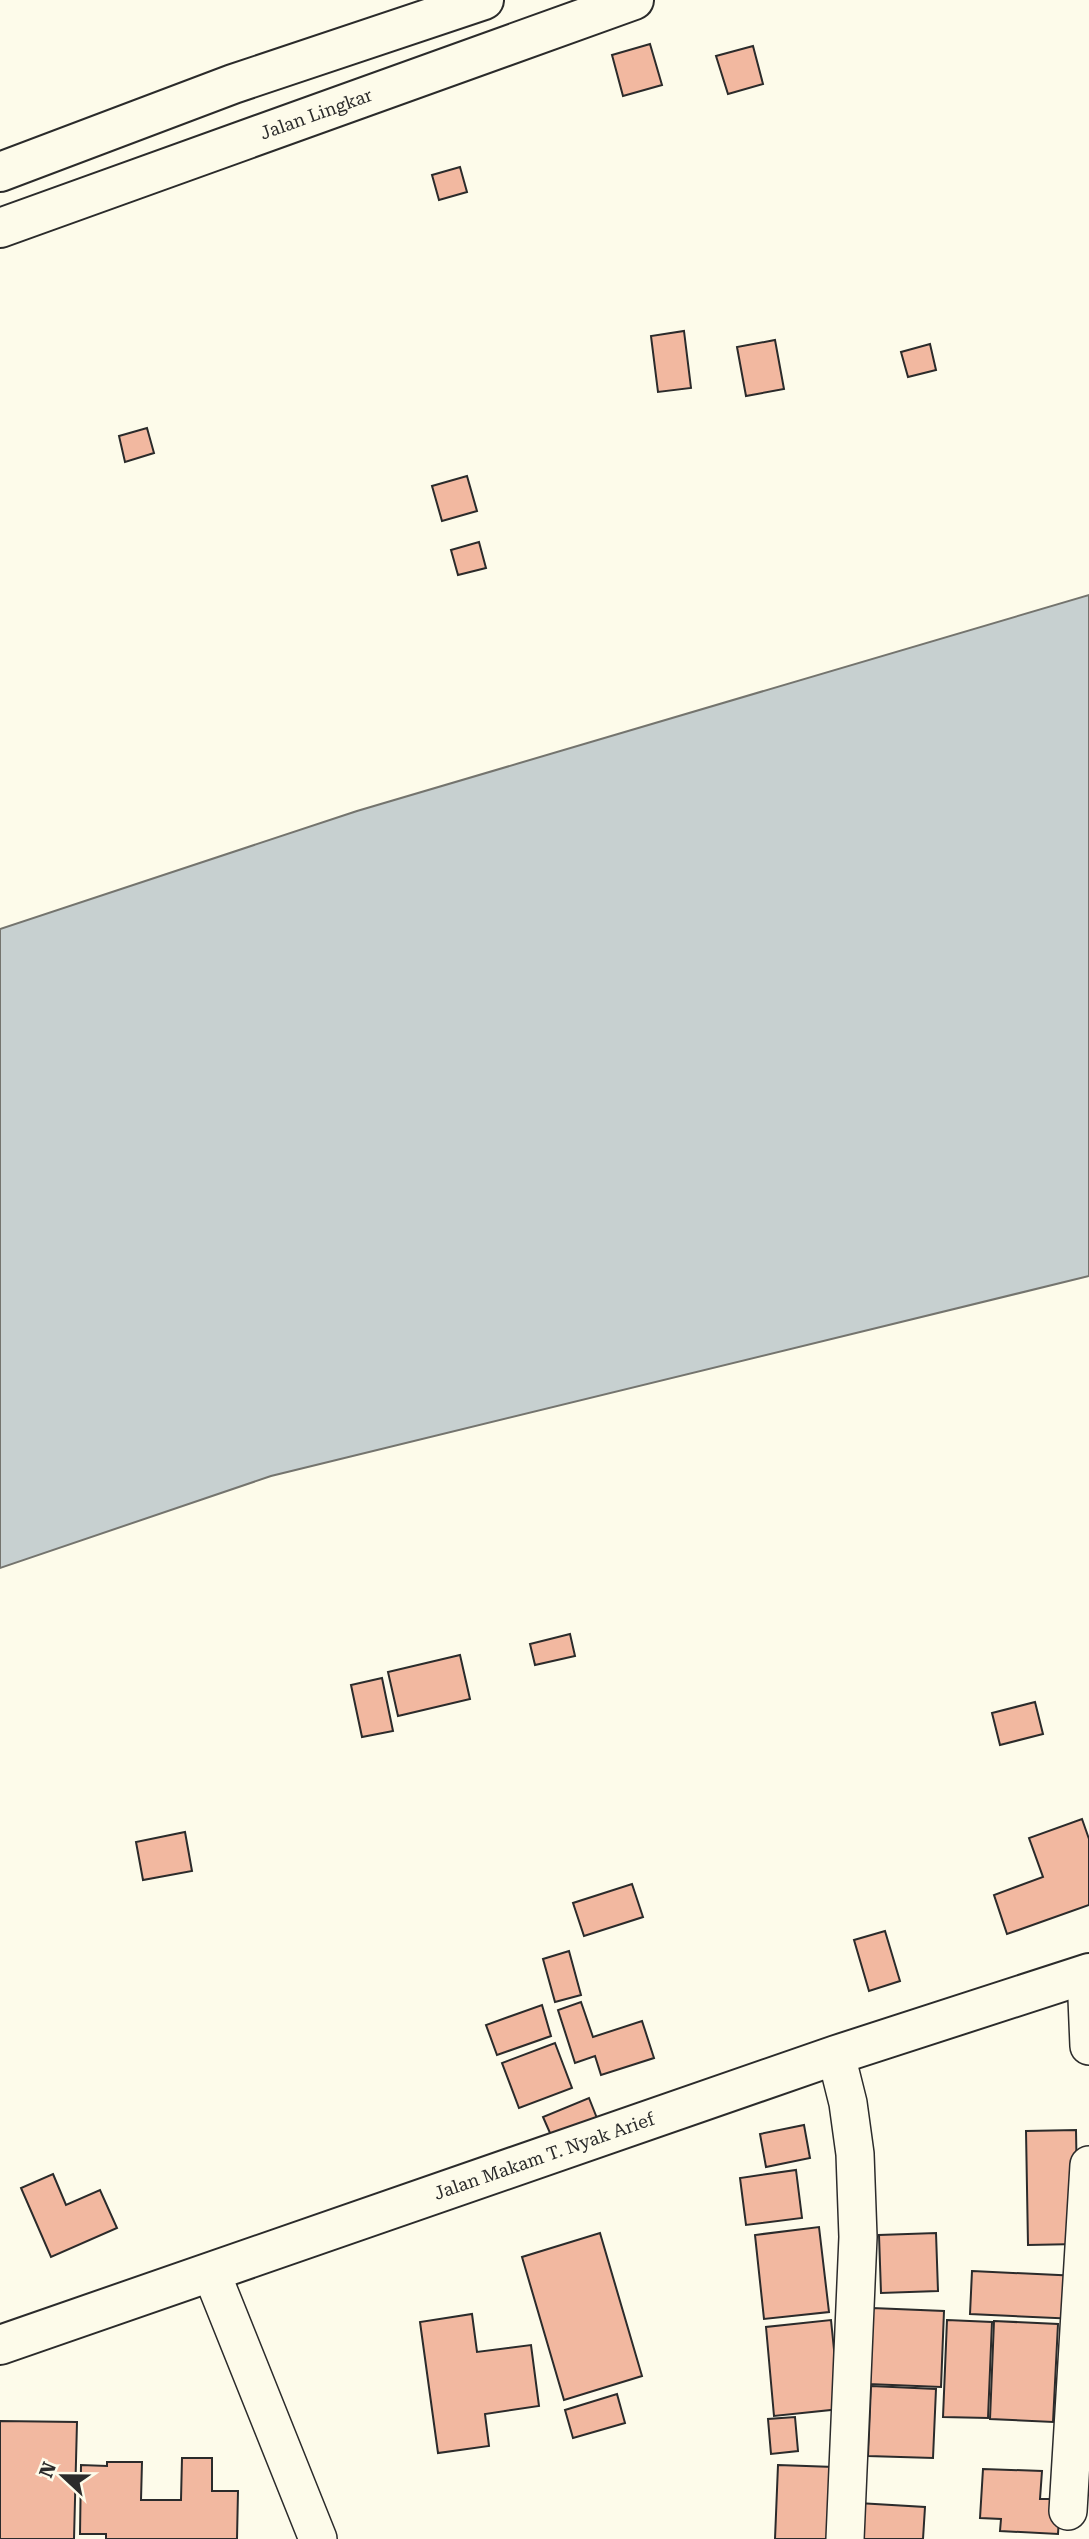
<svg xmlns="http://www.w3.org/2000/svg" width="1089" height="2539" viewBox="0 0 1089 2539" font-family="'Roboto Serif',serif">
  <style>
    .water { fill: #c7d0d0; stroke: #74746e; stroke-width: 2 }
    .building { fill: #f2b8a0; stroke: #2b2b2b; stroke-width: 2 }
    .lines { fill: none; stroke-linecap: round; stroke-linejoin: round }
    .minor-casing { stroke: #2b2b2b; stroke-width: 40 }
    .tertiary-casing { stroke: #2b2b2b; stroke-width: 42 }
    .minor { stroke: #fdfbea; stroke-width: 37 }
    .tertiary { stroke: #fdfbea; stroke-width: 38 }
    .labels { text-anchor: middle; stroke-width: 5; stroke-linejoin: round; paint-order: stroke }
    .street-label { font-size: 18px; fill: #2b2b2b; stroke: #fdfbea }
  </style>
  <rect width="100%" height="100%" fill="#fdfbea"/>
  <!-- water -->
  <polygon class="water" points="1089,595 1089,1276 271,1476 0,1568 0,929 357,811"/>
  <!-- building -->
  <g class="building">
    <polygon points="650,44 662,85 623,96 612,55"/>
    <polygon points="753,46 763,84 728,94 716,56"/>
    <polygon points="460,167 467,192 439,200 432,175"/>
    <polygon points="684,331 691,388 658,392 651,336"/>
    <polygon points="775,340 784,389 746,396 737,347"/>
    <polygon points="930,344 936,370 908,377 901,352"/>
    <polygon points="147,428 154,453 125,462 119,436"/>
    <polygon points="467,476 477,511 442,521 432,486"/>
    <polygon points="479,542 486,568 458,575 451,550"/>
    <polygon points="570,1634 575,1656 535,1665 530,1644"/>
    <polygon points="460,1655 470,1699 398,1716 388,1672"/>
    <polygon points="382,1678 393,1731 362,1737 351,1685"/>
    <polygon points="1035,1702 1043,1734 1000,1745 992,1713"/>
    <polygon points="1082,1819 1089,1839 1089,1905 1007,1934 994,1895 1043,1877 1029,1838"/>
    <polygon points="185,1832 192,1871 143,1880 136,1842"/>
    <polygon points="632,1884 643,1917 584,1936 573,1903"/>
    <polygon points="885,1931 900,1981 869,1991 854,1940"/>
    <polygon points="569,1951 581,1995 555,2002 543,1959"/>
    <polygon points="581,2002 593,2037 642,2021 654,2058 601,2075 595,2056 575,2063 558,2010"/>
    <polygon points="542,2005 551,2036 497,2055 486,2025"/>
    <polygon points="555,2043 572,2088 519,2108 502,2063"/>
    <polygon points="589,2098 602,2131 557,2149 543,2117"/>
    <polygon points="804,2125 810,2158 766,2167 760,2134"/>
    <polygon points="1076,2130 1078,2244 1028,2245 1026,2131"/>
    <polygon points="796,2170 802,2218 746,2225 740,2178"/>
    <polygon points="53,2174 66,2205 100,2190 117,2228 51,2257 21,2188"/>
    <polygon points="819,2227 829,2312 764,2319 755,2235"/>
    <polygon points="600,2233 642,2376 564,2400 522,2257"/>
    <polygon points="936,2233 938,2291 881,2293 879,2235"/>
    <polygon points="972,2271 1079,2276 1077,2319 970,2314"/>
    <polygon points="872,2308 944,2311 941,2387 868,2384"/>
    <polygon points="472,2314 477,2352 531,2345 539,2406 485,2414 489,2446 438,2453 420,2322"/>
    <polygon points="831,2320 840,2409 774,2416 766,2327"/>
    <polygon points="947,2320 992,2322 988,2418 943,2417"/>
    <polygon points="994,2321 1058,2324 1053,2422 990,2419"/>
    <polygon points="871,2386 936,2389 933,2458 868,2456"/>
    <polygon points="617,2394 625,2423 573,2438 565,2410"/>
    <polygon points="795,2417 798,2451 771,2454 768,2419"/>
    <polygon points="0,2421 77,2422 74,2539 0,2539"/>
    <polygon points="182,2458 212,2458 212,2491 238,2491 237,2539 106,2539 106,2534 80,2534 81,2465 107,2466 107,2462 142,2462 141,2500 181,2500"/>
    <polygon points="778,2465 834,2467 831,2539 775,2539"/>
    <polygon points="983,2469 1042,2471 1040,2499 1060,2499 1058,2534 1000,2531 1001,2519 980,2518"/>
    <polygon points="858,2503 925,2507 923,2539 856,2539"/>
  </g>
  <g class="lines">
    <!-- minor casing -->
    <g class="minor-casing">
      <g id="minor">
        <polyline points="1086,1974 1089,2046"/>
        <polyline points="836,2055 848,2103 855,2154 858,2237 845,2539"/>
        <polyline points="211,2272 318,2539"/>
        <polyline points="1068,2511 1089,2165"/>
      </g>
    </g>
    <!-- tertiary casing -->
    <g class="tertiary-casing">
      <g id="tertiary">
        <polyline points="0,172 233,84 484,0"/>
        <path id="s1" d="M0,228L634,0"/>
        <path id="s2" d="M0,2345L836,2055L1089,1973"/>
      </g>
    </g>
    <!-- minor -->
    <use href="#minor" class="minor"/>
    <!-- tertiary -->
    <use href="#tertiary" class="tertiary"/>
  </g>
  <g class="labels">
    <!-- street labels -->
    <g class="street-label">
      <text dy="6" stroke="none"><textPath href="#s1" startOffset="336">Jalan Lingkar</textPath></text>
      <text dy="6" stroke="none"><textPath href="#s2" startOffset="576">Jalan Makam T. Nyak Arief</textPath></text>
    </g>
  </g>
  <!-- north arrow -->
  <g transform="translate(63 2476) rotate(292)" stroke="#fdfbea" stroke-width="5" paint-order="stroke">
  <path d="M0-5L12 26L0 18L-12 26Z" fill="#2b2b2b"/>
  <text y="-10" font-size="19" font-weight="bold" text-anchor="middle" fill="#2b2b2b">N</text>
  </g>
</svg>
